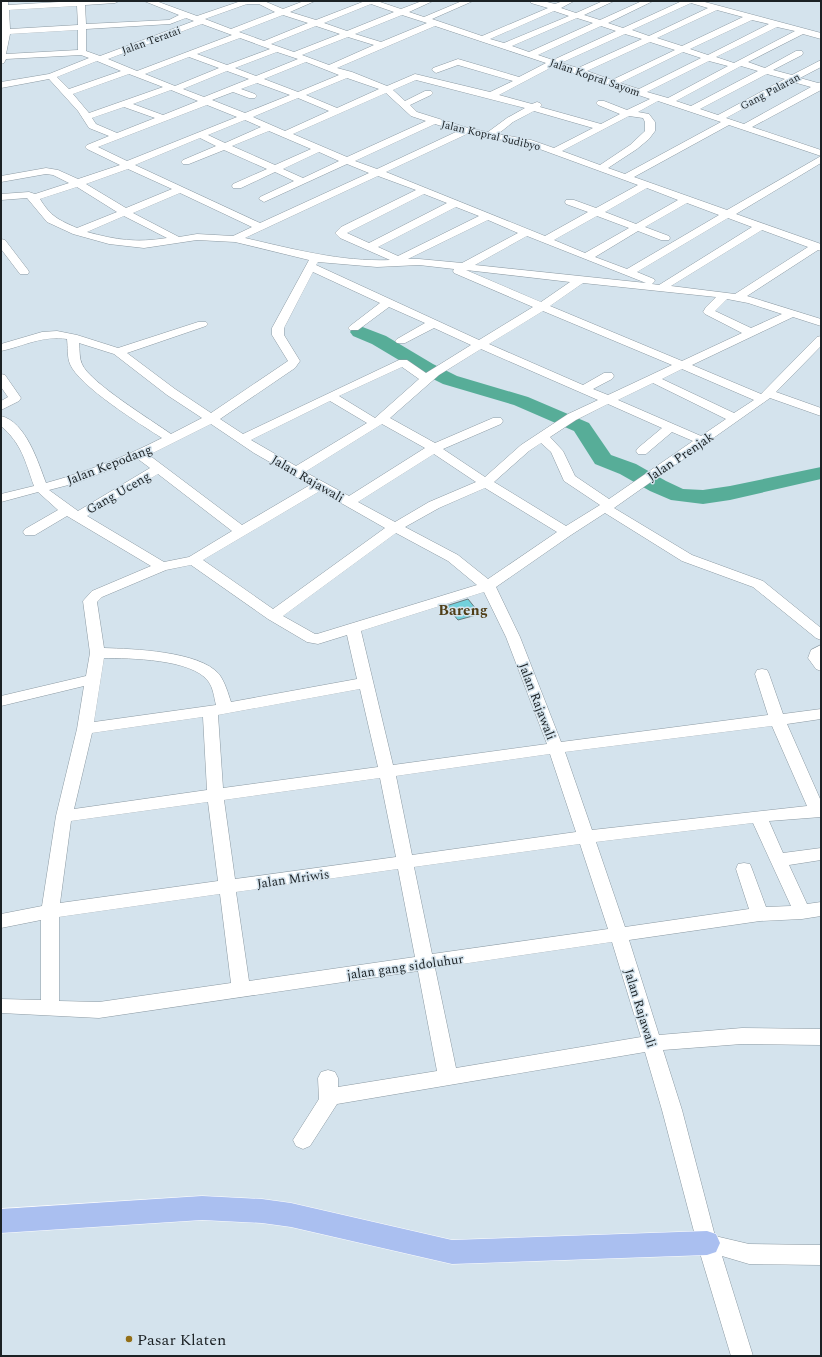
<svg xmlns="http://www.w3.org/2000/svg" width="822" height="1357" viewBox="0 0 822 1357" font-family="Spectral,serif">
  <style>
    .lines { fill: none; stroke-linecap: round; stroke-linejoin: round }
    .river { fill: #57ad98; fill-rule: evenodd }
    .building { fill: #73d1dc; stroke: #687a7c }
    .minor-casing { stroke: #8c9aa3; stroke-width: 1 }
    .major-casing { stroke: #fff; stroke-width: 1 }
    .minor { fill: #fff; fill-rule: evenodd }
    .major { fill: #aabff0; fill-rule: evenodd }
    .poi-dot { fill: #936f17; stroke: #d4e3ed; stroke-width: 1.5 }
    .labels { text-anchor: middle; stroke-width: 3; stroke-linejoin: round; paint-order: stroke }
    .far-street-label { font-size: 11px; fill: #1b2124; stroke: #d4e3ed }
    .street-label { font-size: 13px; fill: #1b2124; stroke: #d4e3ed }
    .quarter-label { font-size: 15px; font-weight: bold; fill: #503e17; stroke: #d4e3ed }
    .near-poi-label { font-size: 16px; fill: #1b2124; stroke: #d4e3ed; text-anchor: start }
  </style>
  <rect width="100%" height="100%" fill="#d4e3ed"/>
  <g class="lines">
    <!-- river -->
    <polygon class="river" points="360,326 386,336 433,364 457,376 528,397 589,423 611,455 636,464 666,481 683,489 703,490 730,486 821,467 821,479 730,500 703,504 671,500 650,491 620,474 595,464 574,431 514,405 443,384 419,372 372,344 353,336 350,332 353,328"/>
  </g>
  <!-- building -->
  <polygon class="building" points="468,599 480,614 458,620 446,606"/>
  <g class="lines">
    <!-- minor casing -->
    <g class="minor-casing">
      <g id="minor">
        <path d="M1,1H8V5L76,1H119L115,3L85,5L86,24L169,20L179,15L144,1H156L197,16L241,1H264L283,9L304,1H315L290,12L316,20L365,1H377L401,9L422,1H433L409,12L424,17L462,1H473L432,19L482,36L548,8L531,3L530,1H543L555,4L563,1H574L561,8L576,13L603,1H614L584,15L600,20L642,1H653L608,23L623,28L682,1H701L821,33V39L803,34L748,62L765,68L796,51H802L803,53L802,55L773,70L792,75L821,60V67L800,78L818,83L821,82V90L752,127L821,150V156L729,125L634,177L727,210L821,156V163L736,214L821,244V251L818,250L747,296L821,319V326L793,317L692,365L761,394L817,337L821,336V346L776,392L821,408V416L770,398L614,508L692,555L763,581L821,628V640L816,638L753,587L682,561L605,513L571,535L496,587L520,637L561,742L768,715L755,674L757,670L762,669L767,670L769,674L783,714L821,709V719L787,724L821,801V817L769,821L783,853L821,848V860L789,865L807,904L821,902V916L802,919L760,921L629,940L659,1035L742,1028L821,1029V1045L742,1044L663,1050L682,1110L715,1236L749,1244L821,1245V1265L749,1264L722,1256L753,1356H731L697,1243L662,1110L645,1052L337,1104L310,1146L303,1149L296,1146L293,1140L319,1099L318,1078L321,1072L328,1070L335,1072L338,1078V1087L437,1071L418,971L99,1018L1,1013V999L41,1000V920L1,928V914L42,906L56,816L77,729L84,686L1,706V696L86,676L90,653L83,601L92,591L151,566L67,516L35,535H25L23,532L25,529L58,510L38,492L1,502V494L34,486C25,461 22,444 1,426V416C26,422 38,462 46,483C86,472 125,457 162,438C140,424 79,386 70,364C67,357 68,347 67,339C43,335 24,346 1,351V344L42,332L57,331L77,335L118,348L198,322H206L208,324L206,326L127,353L175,389L211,413L288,361L272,335V328L309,260L235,242L197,240L144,248L109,244L73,234L47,222L27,198L1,200V194L29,192L35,194L69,183L53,175L46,174L1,182V176L46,168L58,170L78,179L120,165L87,149L85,147L87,145L109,136L89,128L78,111L49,79L1,88V82L49,74L89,58L81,55L6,59L4,63L1,64ZM691,3L708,8L649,36L632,30ZM247,4H259L275,12L231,29L205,19ZM371,4L394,12L347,31L324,23ZM77,6L78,25L10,29L9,10ZM717,10L743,17L682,46L657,38ZM554,11L569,16L504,43L490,39ZM283,15L308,23L264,41L239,32ZM402,15L427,23L381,42L355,34ZM186,18L194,21L100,56L86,51V29L170,24ZM577,18L593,23L529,52L512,46ZM752,20L769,24L708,55L690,49ZM202,24L232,35L137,71L108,59ZM316,26L340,34L294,52L271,44ZM435,26L546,63L519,77L458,59L433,68L432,70L436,73L458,65L513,81L490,92L415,74L387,86L352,72L337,68ZM601,26L616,31L553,60L538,55ZM777,27L795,31L734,63L716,57ZM78,30V50L6,54L10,34ZM625,34L642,39L578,68L561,63ZM348,37L374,45L329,65L302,55ZM240,38L270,49L227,65L197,54ZM650,42L675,50L612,80L587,71ZM277,52L298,59L256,76L235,68ZM683,52L701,58L639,89L620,83ZM189,57L219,68L175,86L145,74ZM97,61L121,71L69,89L57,77ZM709,61L728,66L668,98L647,92ZM306,62L339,75L298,92L264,79ZM554,66L650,99L627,110L604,101H598L596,103L598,105L620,114L601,124L540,107L542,105L540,103L537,102L532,104L499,95ZM741,66L758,71L691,106L676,101ZM227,71L249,79L204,97L183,89ZM129,74L163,87L89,113L73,94ZM767,74L785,79L718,115L700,109ZM347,78L379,89L337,108L306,95ZM416,80L525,108L507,118L488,132L468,128L417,112L410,105L431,95L433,93L431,91H425L405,101L393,90ZM793,82L811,87L744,124L726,118ZM257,83L290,95L245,113L212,100L233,92L249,98H255L257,96L255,94L241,89ZM171,90L198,101L163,115L133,104ZM386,93L411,116L426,121L347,157L293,134ZM298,98L329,111L285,131L253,117ZM658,101L721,122L625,174L608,168L637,149L649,139L655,131V122L649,114L638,112ZM207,105L237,117L127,161L98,147ZM124,107L155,118L117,133L96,124L92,118ZM534,111L593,128L554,148L531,140L498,134L513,122ZM629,116L643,118L645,122V131L630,145L600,165L562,151ZM245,120L261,127L225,143L208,135ZM435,124L458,131L377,169L355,161ZM269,131L311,149L275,165L232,146ZM467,134L526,144L638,185L596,208L574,200H566L565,202L566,204L588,212L545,236L386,172ZM200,138L216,146L183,160L181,162L183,164H189L224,150L267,169L233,184L232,186L233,188H241L275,172L294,181L260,197L259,199L264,202L347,164L369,173L260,223L135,165ZM319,152L339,161L303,178L283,169ZM128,169L172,189L126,208L86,184ZM378,176L416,190L341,227L335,233L340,238L390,260C341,262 293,249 245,238ZM77,187L117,212L77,228C59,220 51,217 40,199ZM647,188L678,200L636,224L605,212ZM180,193L252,227L233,236L197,234L179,237L133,213ZM424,194L447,203L369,243L347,233ZM687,203L719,215L627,269L595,257L638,231L661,240H669L670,238L669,236L645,227ZM456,207L479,216L398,256L378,247ZM124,216L167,238C136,243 117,240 87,232ZM597,216L629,228L585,253L554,240ZM728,218L752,227L659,285L652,284L655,281L654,279L637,272ZM488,220L518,233L462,263L419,259H408ZM762,230L808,247L735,294L671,286ZM527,236L646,283L475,265ZM318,262L377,267L419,265L454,269L453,271L454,273L533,307L479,340L316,265ZM466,270L570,282L541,302ZM313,272L380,303L350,326L348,328L350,330H358L389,307L425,323L397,339L395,341L397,343H405L434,328L471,345L426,373L407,360H399L243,434L220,419L295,368L300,361L284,335V328ZM583,283L716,297L706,307L703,312L705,314L742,333L682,361L550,306ZM727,299L748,303L782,314L751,328L715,311ZM543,311L672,365L608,395L593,389L612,379L614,376L612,373H604L583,385L489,344ZM79,343L114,354L167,395L202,418L171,434C153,421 89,382 82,364C79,358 80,350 79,343ZM481,349L598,400L568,414L521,445L485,477L443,449L501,424L503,421L501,418H493L435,443L390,418L439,375ZM402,367L419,379L375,418L339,396ZM682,369L754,400L734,413L662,379ZM653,383L726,419L701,436L618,400ZM330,401L367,423L296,466L251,440ZM608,404L662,428L638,448L636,451L638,454H646L672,432L693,441L609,499L575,476L563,451L550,437L576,420ZM211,424L254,453L310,485L242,525L149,455ZM382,424L425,448L349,496L305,472ZM541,443L551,452L564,481L600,505L566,526L494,482L529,451ZM434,454L476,482L429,502L395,522L358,502ZM138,459L150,468L78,511L49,490L76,483ZM158,474L232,531L189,557L164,562L87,516ZM485,488L557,532L488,579L458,555L405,527L439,508ZM320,491L385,528L273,609L203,560ZM396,533L448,561L477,585L317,634H315L283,616ZM191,565L268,619L307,642L318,644L347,635L357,679L231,702C228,693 225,682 219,674C199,651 133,649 104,648L97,602L102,597L166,570ZM484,592L506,637L547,744L393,765L361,631ZM104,658C129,658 192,659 208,681C213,687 214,697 216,705L94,722ZM360,689L378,767L223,788L218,715ZM203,717L207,790L74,809L92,733ZM772,726L807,806L592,830L565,752ZM550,754L576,832L412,855L396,776ZM380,778L396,857L235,879L224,800ZM208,802L218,881L60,903L71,821ZM753,823L791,906L766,907L752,869L750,864L744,863L738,864L736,869L749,909L625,927L596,842ZM580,844L608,929L432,954L414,867ZM398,869L415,957L249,981L236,892ZM220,894L231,983L99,1002L59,1001V917ZM612,942L641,1037L456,1068L435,968Z"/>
        <polygon points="1,239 5,240 28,270 29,272 28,274 20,274 1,249"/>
        <polygon points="1,374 5,375 21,398 19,401 1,410 1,401 8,397 1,387"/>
        <polygon points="821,645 821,671 816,669 808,658 811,650"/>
      </g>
    </g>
    <!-- major casing -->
    <g class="major-casing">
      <polygon id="major" points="202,1196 262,1199 291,1203 452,1240 707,1231 716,1234 720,1243 716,1252 707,1255 452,1264 291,1227 262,1223 202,1220 1,1233 1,1209"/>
    </g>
    <!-- minor -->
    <use href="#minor" class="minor"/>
    <!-- major -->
    <use href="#major" class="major"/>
  </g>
  <!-- markers -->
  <circle class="poi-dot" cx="129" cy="1339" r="4"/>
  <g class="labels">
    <!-- far-street labels -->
    <g class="far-street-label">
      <text transform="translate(151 40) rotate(-20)" y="4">Jalan Teratai</text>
      <text transform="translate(595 77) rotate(19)" y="4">Jalan Kopral Sayom</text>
      <text transform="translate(770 91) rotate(-28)" y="4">Gang Palaran</text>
      <text transform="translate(491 135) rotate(13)" y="4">Jalan Kopral Sudibyo</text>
    </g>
    <!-- street labels -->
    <g class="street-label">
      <text transform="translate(680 456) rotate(-34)" y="5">Jalan Prenjak</text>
      <text transform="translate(109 464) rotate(-21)" y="5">Jalan Kepodang</text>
      <text transform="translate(308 478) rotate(30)" y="5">Jalan Rajawali</text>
      <text transform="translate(118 492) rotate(-30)" y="5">Gang Uceng</text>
      <text transform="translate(538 701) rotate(69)" y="5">Jalan Rajawali</text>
      <text transform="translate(293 878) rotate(-8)" y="5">Jalan Mriwis</text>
      <text transform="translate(405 966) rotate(-8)" y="5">jalan gang sidoluhur</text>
      <text transform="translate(641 1008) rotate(73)" y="5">Jalan Rajawali</text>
    </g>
    <!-- quarter labels -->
    <g class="quarter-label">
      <text x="463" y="615">Bareng</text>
    </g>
    <!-- near-poi labels -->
    <g class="near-poi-label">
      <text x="137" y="1345">Pasar Klaten</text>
    </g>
  </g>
  <!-- border -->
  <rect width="822" height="1357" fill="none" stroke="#1b2124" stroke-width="4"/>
</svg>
